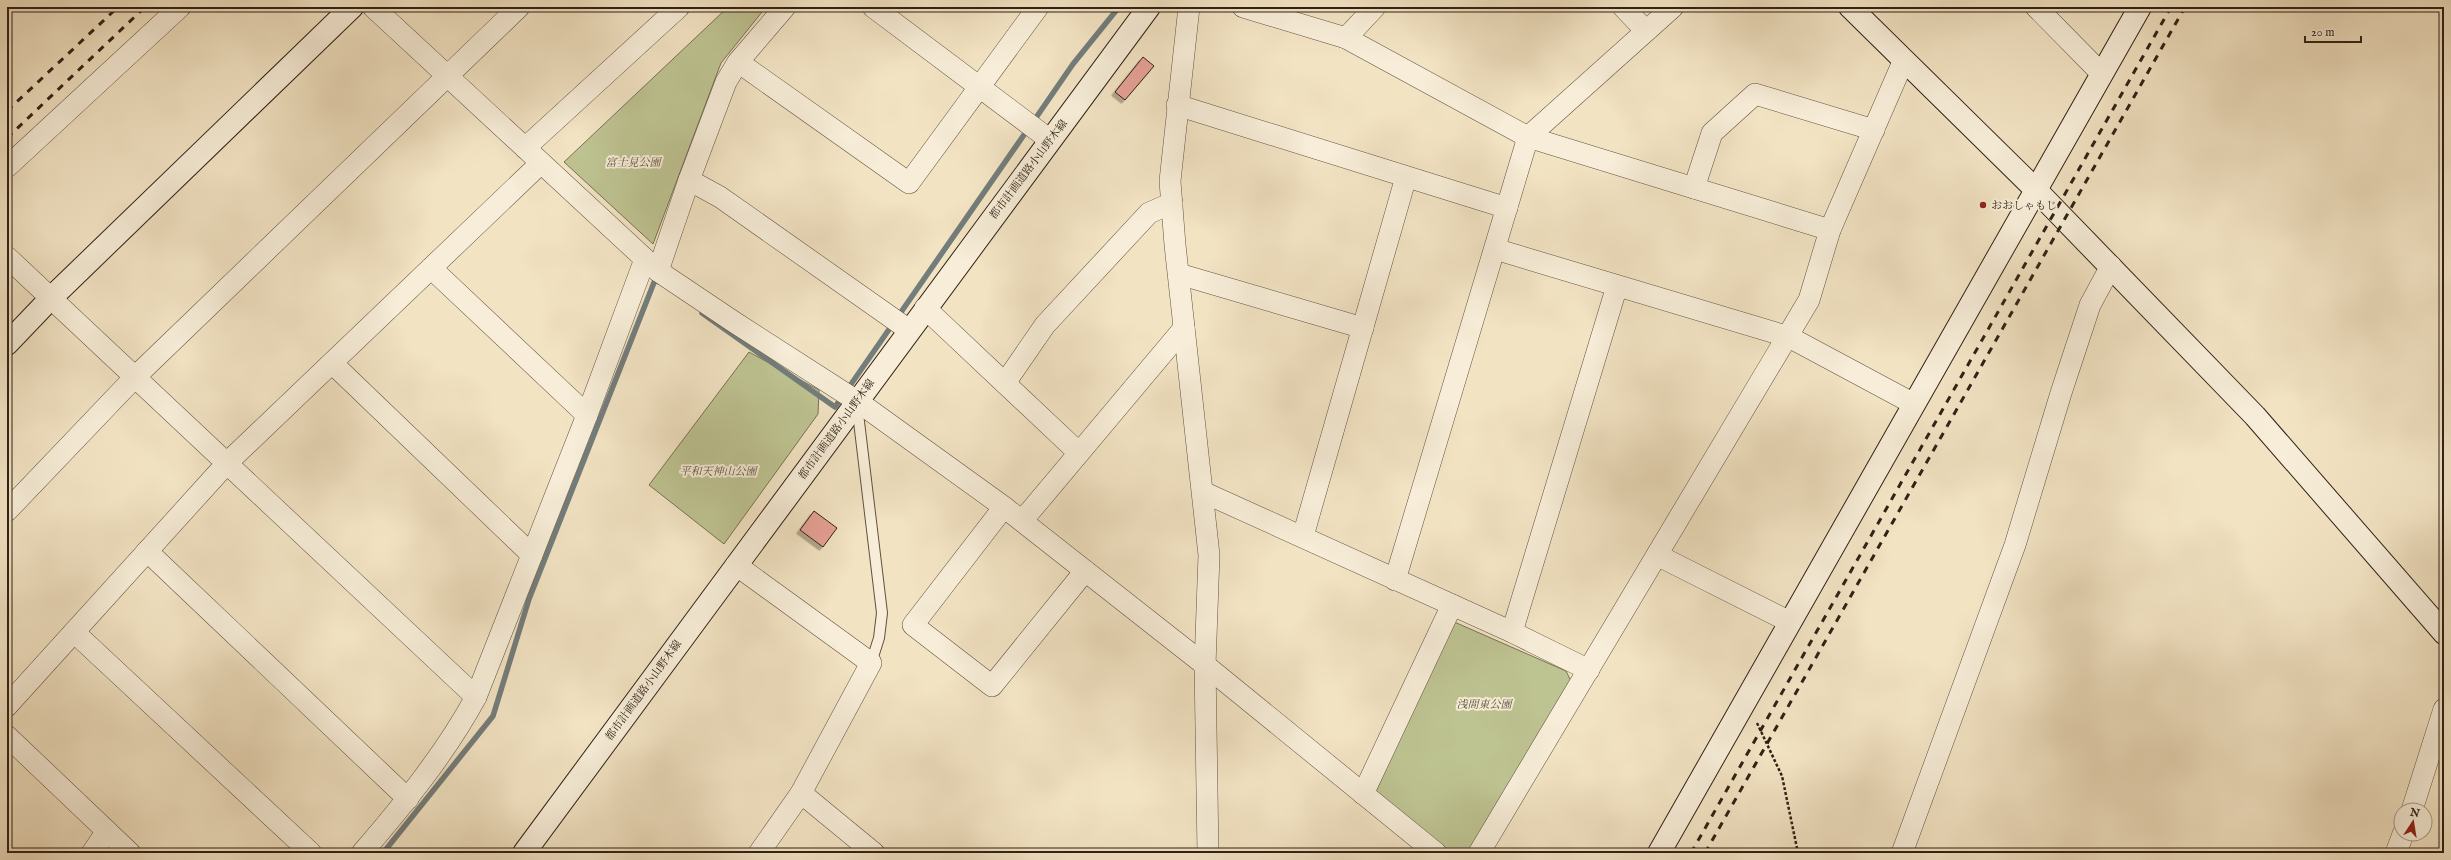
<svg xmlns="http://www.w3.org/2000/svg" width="2451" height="860" viewBox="0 0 2451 860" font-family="'IM FELL English','Noto Serif JP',serif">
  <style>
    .green { fill: #bec392; stroke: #767254 }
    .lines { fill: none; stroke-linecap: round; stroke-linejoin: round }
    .stream { stroke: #737d7b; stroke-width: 5.5 }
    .building { fill: #e7a197; stroke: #2f2116; filter: url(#shadow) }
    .lane-casing { stroke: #605241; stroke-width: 12 }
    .street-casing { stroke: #605241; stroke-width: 22 }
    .secondary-casing { stroke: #2f2116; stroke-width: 24 }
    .path { stroke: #2f2116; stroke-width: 2.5; stroke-dasharray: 3 2; stroke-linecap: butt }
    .lane { stroke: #f7edd8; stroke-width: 10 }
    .street { stroke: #f7edd8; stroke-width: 21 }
    .secondary { stroke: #f7edd8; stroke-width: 22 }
    .rail { stroke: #2f2116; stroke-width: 3; stroke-dasharray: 7 7; stroke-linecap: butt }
    .poi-dot { fill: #8f2418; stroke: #f7edd8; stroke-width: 1.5 }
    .labels { text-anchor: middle; stroke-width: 4; stroke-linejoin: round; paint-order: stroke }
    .park-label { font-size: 11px; font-style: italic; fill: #5a523b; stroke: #f7edd8 }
    .street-label { font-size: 11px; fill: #2f2116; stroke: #f7edd8 }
    .poi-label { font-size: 11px; fill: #2f2116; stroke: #f7edd8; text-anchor: start }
  </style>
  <defs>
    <filter id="shadow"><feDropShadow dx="-3.5" dy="3.5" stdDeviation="0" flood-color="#0004"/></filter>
  </defs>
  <rect width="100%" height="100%" fill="#f2e3c3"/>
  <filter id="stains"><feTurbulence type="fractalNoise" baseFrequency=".005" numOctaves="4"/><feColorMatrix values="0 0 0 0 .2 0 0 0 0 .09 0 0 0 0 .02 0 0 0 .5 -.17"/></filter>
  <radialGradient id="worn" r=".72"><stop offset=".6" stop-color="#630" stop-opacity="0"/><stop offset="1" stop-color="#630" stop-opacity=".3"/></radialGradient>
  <!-- green -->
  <g class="green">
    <polygon points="728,7 766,7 721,63 653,244 564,162"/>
    <polygon points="749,352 819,390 818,414 724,544 649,485"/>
    <polygon points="1452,621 1566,671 1571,681 1471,853 1449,853 1376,791"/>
  </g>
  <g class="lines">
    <!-- stream -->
    <g class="stream">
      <polyline points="1033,122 1073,64 1119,7"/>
      <polyline points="702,313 835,407 842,397"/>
      <polyline points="847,390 1028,129"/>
      <polyline points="383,853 493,716 529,599 655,280 659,282"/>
    </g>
  </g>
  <!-- building -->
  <g class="building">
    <polygon points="1143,57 1154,66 1125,100 1115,92"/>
    <polygon points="814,511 837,528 823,547 800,530"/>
  </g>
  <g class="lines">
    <!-- lane casing -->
    <g class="lane-casing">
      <polyline id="lane" points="857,405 882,613 879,638 871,663"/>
    </g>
    <!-- street casing -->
    <g class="street-casing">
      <g id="street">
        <polyline points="373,7 658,271 734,322 857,401 1004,507 1205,665 1436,853"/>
        <polyline points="873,7 1050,140"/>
        <polyline points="1189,7 1170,181 1175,245 1209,555 1205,665 1208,853"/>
        <polyline points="1243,7 1346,38 1528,137 1830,230"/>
        <polyline points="1623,7 1646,31"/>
        <polyline points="2036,7 2102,74"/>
        <polyline points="1346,38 1375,7"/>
        <polyline points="738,62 909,183 1038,7"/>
        <polyline points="1177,105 1507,208"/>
        <polyline points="525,148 679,7"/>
        <polyline points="7,167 180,7"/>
        <polyline points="689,180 720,197 909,330"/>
        <polyline points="1694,188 1712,133 1755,94 1874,130"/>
        <polyline points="1495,249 1789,337 1914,404"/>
        <polyline points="7,257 476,697"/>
        <polyline points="431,268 587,415"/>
        <polyline points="658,271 689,180 726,82 738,62 785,7"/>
        <polyline points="1179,274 1363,328"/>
        <polyline points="925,308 1079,453"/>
        <polyline points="332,363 532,555"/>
        <polyline points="1005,383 1045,325 1149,213 1172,203"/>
        <polyline points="1203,492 1512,632 1589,670"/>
        <polyline points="1004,507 913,625 992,686 1085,571"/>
        <polyline points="7,511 134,378 519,7"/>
        <polyline points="1022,521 1184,328"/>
        <polyline points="1303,536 1406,177"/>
        <polyline points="147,551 408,799"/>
        <polyline points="1657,555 1790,622"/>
        <polyline points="736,565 871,663 801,793 759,853"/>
        <polyline points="1395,580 1528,137 1673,7"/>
        <polyline points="74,632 311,853"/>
        <polyline points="1512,632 1617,286"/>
        <polyline points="7,706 228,462 541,163"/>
        <polyline points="7,736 130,853"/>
        <polyline points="801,793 874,853"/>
        <polyline points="1363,794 1452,605"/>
        <polyline points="2412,810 2444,709"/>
        <polyline points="92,853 107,831"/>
        <path d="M362,853C404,804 445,754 476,697L587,415L645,259"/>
        <polyline points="1479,853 1809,300 1830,230 1903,62"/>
        <polyline points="1902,853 2015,545 2061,393 2090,305 2111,266"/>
        <polyline points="2396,853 2403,834"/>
      </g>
    </g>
    <!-- secondary casing -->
    <g class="secondary-casing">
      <g id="secondary">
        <polyline points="1850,7 2036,190 2255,416 2444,633"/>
        <polyline points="7,344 50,299 352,7"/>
        <polyline points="524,853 1149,7"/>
        <polyline points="1659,853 2140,7"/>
      </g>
    </g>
    <!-- path -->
    <polyline class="path" points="1757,723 1782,776 1798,853"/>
    <!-- lane -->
    <use href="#lane" class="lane"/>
    <!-- street -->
    <use href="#street" class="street"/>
    <!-- secondary -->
    <use href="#secondary" class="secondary"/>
    <!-- rail -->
    <g class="rail">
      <polyline points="7,111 118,7"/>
      <polyline points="7,138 145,7"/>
      <polyline points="1691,853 2171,7"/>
      <polyline points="1705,853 2185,7"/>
    </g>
  </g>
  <!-- markers -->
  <circle class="poi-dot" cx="1983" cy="205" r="4"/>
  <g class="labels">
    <!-- park labels -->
    <g class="park-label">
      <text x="633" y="166">富士見公園</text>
      <text x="718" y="475">平和天神山公園</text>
      <text x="1484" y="708">浅間東公園</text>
    </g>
    <!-- street labels -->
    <g class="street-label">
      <text transform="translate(1028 169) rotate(-53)" y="4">都市計画道路小山野木線</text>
      <text transform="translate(836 429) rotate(-54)" y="4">都市計画道路小山野木線</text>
      <text transform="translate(643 690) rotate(-54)" y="4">都市計画道路小山野木線</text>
    </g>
    <!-- poi labels -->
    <g class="poi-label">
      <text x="1991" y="209">おおしゃもじ</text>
    </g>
  </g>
  <!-- margin -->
  <rect width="2451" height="860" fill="none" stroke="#f2e3c3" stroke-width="24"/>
  <rect x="8" y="8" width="2435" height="844" fill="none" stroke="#2f2116" stroke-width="2"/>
  <rect x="12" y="12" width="2427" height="836" fill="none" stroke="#2f2116"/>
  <!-- north arrow -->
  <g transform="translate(2413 822) rotate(12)"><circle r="19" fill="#f7edd8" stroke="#a79b8a"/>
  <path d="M0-3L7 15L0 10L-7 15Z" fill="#8f2418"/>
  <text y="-6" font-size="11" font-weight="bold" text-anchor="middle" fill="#2f2116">N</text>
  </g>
  <!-- scale -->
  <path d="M2305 36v6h56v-6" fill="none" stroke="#2f2116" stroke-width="2"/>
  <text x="2311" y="36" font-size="12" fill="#2f2116" stroke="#f7edd8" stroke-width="3" paint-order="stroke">20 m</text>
  <rect width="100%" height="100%" filter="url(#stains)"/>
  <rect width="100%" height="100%" fill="url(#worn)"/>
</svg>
